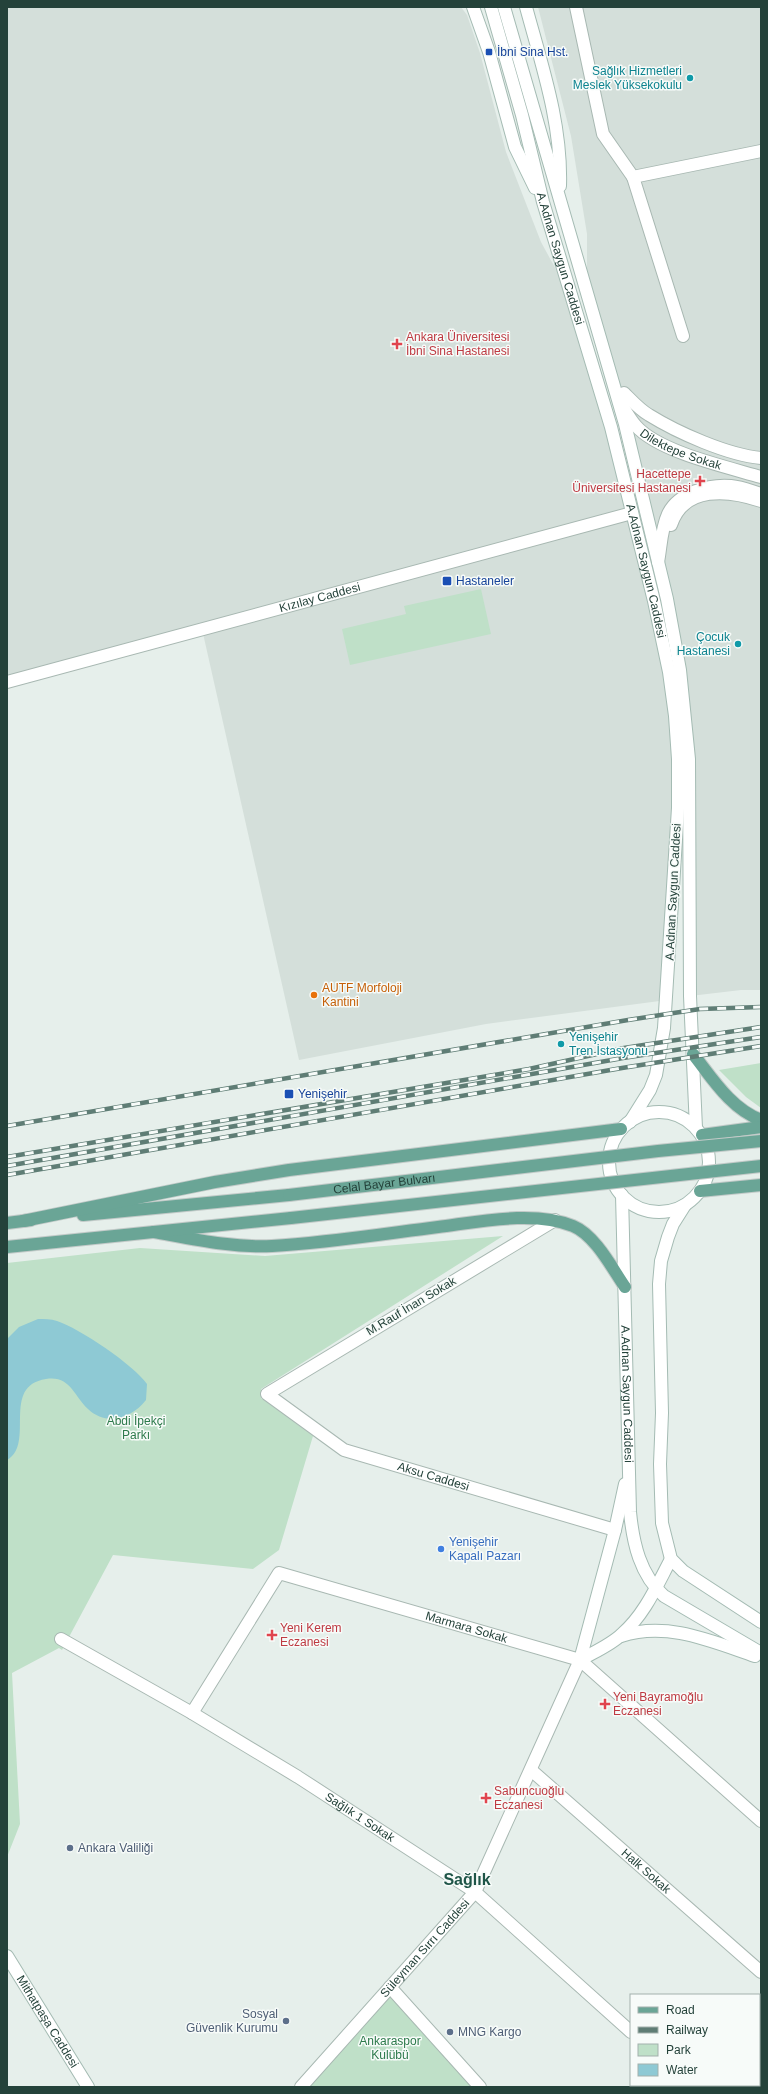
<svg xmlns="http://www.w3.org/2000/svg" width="768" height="2094" viewBox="0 0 768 2094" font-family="Arial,sans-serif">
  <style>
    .built { fill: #d4dfda }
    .green { fill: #bfe0c8 }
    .water { fill: #8ec9d4 }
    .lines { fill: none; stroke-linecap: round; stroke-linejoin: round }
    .pedestrian-casing { stroke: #a8b8b2; stroke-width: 14 }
    .minor-casing { stroke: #a8b8b2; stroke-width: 14 }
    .tertiary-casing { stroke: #a8b8b2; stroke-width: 14 }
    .secondary-casing { stroke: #a4bbb3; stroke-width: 14 }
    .primary-casing { stroke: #c2cac8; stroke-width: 14 }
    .pedestrian { stroke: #fff; stroke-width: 12 }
    .minor { stroke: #fff; stroke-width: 12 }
    .tertiary { stroke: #fff; stroke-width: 12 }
    .secondary { stroke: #fff; stroke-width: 12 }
    .primary { stroke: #6aa596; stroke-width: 12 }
    .rail-casing { stroke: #5f7d75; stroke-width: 4.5 }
    .rail { stroke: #f7fbf9; stroke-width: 3; stroke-dasharray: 9; stroke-linecap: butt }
    .primary-bridge-casing { stroke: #c2cac8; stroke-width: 14; stroke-linecap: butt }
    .primary-bridge { stroke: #6aa596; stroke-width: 12 }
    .transit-dot { fill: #1a4fb4; stroke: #f7fbf9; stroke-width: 1.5 }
    .culture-dot { fill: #0f9aa8; stroke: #f7fbf9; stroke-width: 1.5 }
    .health-dot { fill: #e0444e; stroke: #f7fbf9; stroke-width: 1.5 }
    .food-dot { fill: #e8710a; stroke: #f7fbf9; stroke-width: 1.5 }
    .shop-dot { fill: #3f7fe0; stroke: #f7fbf9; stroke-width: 1.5 }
    .service-dot { fill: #5c6f8a; stroke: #f7fbf9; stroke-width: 1.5 }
    .labels { text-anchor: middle; stroke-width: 3; stroke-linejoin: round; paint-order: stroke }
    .transit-label { font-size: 12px; fill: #164399; stroke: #f7fbf9; text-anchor: start }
    .culture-label { font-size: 12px; fill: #0d838f; stroke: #f7fbf9; text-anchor: end }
    .street-label { font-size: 12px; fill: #24423a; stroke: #f7fbf9 }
    .health-label { font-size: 12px; fill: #be3a42; stroke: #f7fbf9; text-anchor: start }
    .food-label { font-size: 12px; fill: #c56008; stroke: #f7fbf9; text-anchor: start }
    .park-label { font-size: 12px; fill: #2d7a4b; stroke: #f7fbf9 }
    .shop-label { font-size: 12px; fill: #366cbe; stroke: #f7fbf9; text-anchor: start }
    .service-label { font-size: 12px; fill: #4e5e75; stroke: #f7fbf9; text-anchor: start }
    .district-label { font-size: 16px; font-weight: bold; fill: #1f5548; stroke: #f7fbf9 }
  </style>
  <rect width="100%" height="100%" fill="#e6efeb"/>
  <!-- built -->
  <g class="built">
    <polygon points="7,7 461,7 467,15 480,53 506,152 541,242 572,299 611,427 675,716 667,1000 486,1024 299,1060 202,629 7,682"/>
    <polygon points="538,7 761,7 761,990 741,990 690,996 680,670 587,293 587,234 571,136"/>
  </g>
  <!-- green -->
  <g class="green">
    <polygon points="481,589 491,634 350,665 342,629 406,614 404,606"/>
    <polygon points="761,1063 761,1108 746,1097 719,1070"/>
    <polygon points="503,1236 261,1389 261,1398 313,1436 279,1550 253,1569 113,1555 62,1650 59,1648 12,1673 20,1824 7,1857 7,1263 140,1248 265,1256"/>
    <polygon points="390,1987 480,2087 301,2087"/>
  </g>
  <!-- water -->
  <path class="water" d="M38,1319C44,1319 51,1319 57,1321C79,1328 134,1365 147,1384L146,1400C132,1418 107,1427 88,1409C74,1396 70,1375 46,1379C0,1386 36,1444 7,1460V1339L19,1327Z"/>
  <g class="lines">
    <!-- pedestrian casing -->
    <g class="pedestrian-casing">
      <g id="pedestrian">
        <polyline points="576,7 603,134 633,177 761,151"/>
        <polyline points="633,177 683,336"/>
        <path d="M624,393C632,401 640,410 649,415C678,433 728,455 761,458"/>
        <path d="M671,525C684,485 729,490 761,501"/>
      </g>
    </g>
    <!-- minor casing -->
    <g class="minor-casing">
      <g id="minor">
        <path id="s1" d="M620,402C625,410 630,419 636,426C659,452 727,467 761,477"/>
        <path d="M658,562C661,547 661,529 668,514C678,493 709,484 731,486C742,487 751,491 761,494"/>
        <path id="s2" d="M555,1220L267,1394L344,1450L615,1530"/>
        <path id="s3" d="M61,1639L192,1713L298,1777L475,1892L631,2032"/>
        <path id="s4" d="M192,1713L279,1573L580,1660L761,1821"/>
        <path id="s5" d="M531,1770L761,1972"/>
        <polyline points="390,1987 480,2087"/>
        <polyline points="759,2036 761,2034"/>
        <polyline points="689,2085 692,2087"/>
        <polyline points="721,2087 723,2085"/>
      </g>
    </g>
    <!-- tertiary casing -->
    <g class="tertiary-casing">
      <g id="tertiary">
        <path id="s6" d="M7,682L632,513"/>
        <path id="s7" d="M301,2087L475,1892L580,1660"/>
      </g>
    </g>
    <!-- secondary casing -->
    <g class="secondary-casing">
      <g id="secondary">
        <polyline points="473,7 489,52 515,147 535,188"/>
        <path id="s8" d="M491,7L522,115L543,202L611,427L654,601L669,672L675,716L678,759V808L664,1028L656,1075L650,1090L630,1122"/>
        <polyline points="504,7 625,424 667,599 680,670 689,759 690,996 696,1128"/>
        <path d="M526,7C542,66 562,124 560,186"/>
        <circle cx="659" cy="1162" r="50"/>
        <path id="s9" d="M622,1195L630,1512C633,1543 640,1575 664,1596L761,1653"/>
        <polyline points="685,1205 673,1224 668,1237 661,1261 659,1284 662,1413 660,1464 662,1523 671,1559 683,1571 761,1622"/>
        <path d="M621,1636C667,1621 711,1641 755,1656"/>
        <polyline points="580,1660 615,1530 625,1484"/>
        <path d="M580,1660C594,1652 611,1645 622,1634C645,1614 657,1585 671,1559"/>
        <path id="s10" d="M7,1956L88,2087"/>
      </g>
    </g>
    <!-- primary casing -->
    <g class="primary-casing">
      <g id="primary">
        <path d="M693,1054C712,1078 731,1109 761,1120"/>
        <polyline points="702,1135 761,1127"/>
        <polyline points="700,1191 761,1185"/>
        <polyline points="83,1215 289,1195"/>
        <polyline points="23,1221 215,1182 289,1170 621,1129"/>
        <polyline points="7,1223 31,1220"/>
        <path d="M154,1232C193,1239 233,1248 272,1246C327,1243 383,1234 438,1227C478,1222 534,1210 573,1226C595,1235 612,1268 625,1287"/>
        <polyline points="7,1247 291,1218"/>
      </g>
    </g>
    <!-- pedestrian -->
    <use href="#pedestrian" class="pedestrian"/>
    <!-- minor -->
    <use href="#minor" class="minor"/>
    <!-- tertiary -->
    <use href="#tertiary" class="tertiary"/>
    <!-- secondary -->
    <use href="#secondary" class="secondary"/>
    <!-- primary -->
    <use href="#primary" class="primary"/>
    <!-- rail casing -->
    <g class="rail-casing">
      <g id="rail">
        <polyline points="7,1126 628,1020 700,1009 761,1007"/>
        <polyline points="7,1157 529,1069 624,1048 761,1027"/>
        <polyline points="7,1166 623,1058 761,1037"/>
        <polyline points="7,1175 622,1068 761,1046"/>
      </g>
    </g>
    <!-- rail -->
    <use href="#rail" class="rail"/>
    <!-- primary-bridge casing -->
    <g class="primary-bridge-casing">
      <g id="primary-bridge">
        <path id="s11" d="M289,1195L658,1151L761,1141"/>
        <polyline points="291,1218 761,1166"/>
      </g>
    </g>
    <!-- primary-bridge -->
    <use href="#primary-bridge" class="primary-bridge"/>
  </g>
  <!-- markers -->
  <g class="transit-dot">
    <rect x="485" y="48" width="8" height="8" rx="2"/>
    <rect x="442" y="576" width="10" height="10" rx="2"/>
    <rect x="284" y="1089" width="10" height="10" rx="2"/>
  </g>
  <g class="culture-dot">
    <circle cx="690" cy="78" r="4"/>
    <circle cx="738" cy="644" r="4"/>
    <circle cx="561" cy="1044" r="4"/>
  </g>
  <g class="health-dot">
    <path d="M395 338h4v4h4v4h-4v4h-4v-4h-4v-4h4z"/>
    <path d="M698 475h4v4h4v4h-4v4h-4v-4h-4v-4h4z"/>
    <path d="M270 1629h4v4h4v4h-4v4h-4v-4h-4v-4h4z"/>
    <path d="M603 1698h4v4h4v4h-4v4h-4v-4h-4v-4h4z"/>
    <path d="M484 1792h4v4h4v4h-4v4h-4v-4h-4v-4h4z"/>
  </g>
  <circle class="food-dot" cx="314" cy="995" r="4"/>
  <circle class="shop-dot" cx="441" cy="1549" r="4"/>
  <g class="service-dot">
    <circle cx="70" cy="1848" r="4"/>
    <circle cx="286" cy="2021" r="4"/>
    <circle cx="450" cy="2032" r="4"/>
  </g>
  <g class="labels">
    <!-- transit labels -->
    <g class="transit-label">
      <text x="497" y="56">İbni Sina Hst.</text>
      <text x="456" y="585">Hastaneler</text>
      <text x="298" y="1098">Yenişehir</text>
    </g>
    <!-- culture labels -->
    <g class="culture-label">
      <text x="682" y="75">Sağlık Hizmetleri<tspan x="682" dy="14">Meslek Yüksekokulu</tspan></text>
      <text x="730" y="641">Çocuk<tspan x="730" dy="14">Hastanesi</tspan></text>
      <text x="569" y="1041" text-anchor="start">Yenişehir<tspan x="569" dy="14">Tren İstasyonu</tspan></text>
    </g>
    <!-- street labels -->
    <g class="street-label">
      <text dy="4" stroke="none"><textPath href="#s8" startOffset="261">A.Adnan Saygun Caddesi</textPath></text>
      <text dy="4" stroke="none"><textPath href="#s1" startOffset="80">Dilektepe Sokak</textPath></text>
      <text dy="4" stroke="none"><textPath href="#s8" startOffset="585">A.Adnan Saygun Caddesi</textPath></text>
      <text dy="4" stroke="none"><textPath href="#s6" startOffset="324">Kızılay Caddesi</textPath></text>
      <text transform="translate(673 892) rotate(-87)" y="4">A.Adnan Saygun Caddesi</text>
      <text dy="4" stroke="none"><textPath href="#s11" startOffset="96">Celal Bayar Bulvarı</textPath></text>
      <text transform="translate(411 1306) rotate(-31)" y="4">M.Rauf İnan Sokak</text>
      <text dy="4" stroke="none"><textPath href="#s9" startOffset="199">A.Adnan Saygun Caddesi</textPath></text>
      <text dy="4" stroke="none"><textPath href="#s2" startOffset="525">Aksu Caddesi</textPath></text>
      <text dy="4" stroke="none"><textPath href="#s4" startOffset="360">Marmara Sokak</textPath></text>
      <text dy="4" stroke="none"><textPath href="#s3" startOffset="348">Sağlık 1 Sokak</textPath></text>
      <text dy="4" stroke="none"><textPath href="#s5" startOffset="153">Halk Sokak</textPath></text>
      <text dy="4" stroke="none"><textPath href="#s7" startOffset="186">Süleyman Sırrı Caddesi</textPath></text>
      <text dy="4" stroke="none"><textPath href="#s10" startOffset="77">Mithatpaşa Caddesi</textPath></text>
    </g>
    <!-- health labels -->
    <g class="health-label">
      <text x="406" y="341">Ankara Üniversitesi<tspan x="406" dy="14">İbni Sina Hastanesi</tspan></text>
      <text x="691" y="478" text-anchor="end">Hacettepe<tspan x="691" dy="14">Üniversitesi Hastanesi</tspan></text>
      <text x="280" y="1632">Yeni Kerem<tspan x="280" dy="14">Eczanesi</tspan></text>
      <text x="613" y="1701">Yeni Bayramoğlu<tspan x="613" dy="14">Eczanesi</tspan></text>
      <text x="494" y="1795">Sabuncuoğlu<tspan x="494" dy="14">Eczanesi</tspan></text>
    </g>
    <!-- food labels -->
    <g class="food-label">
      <text x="322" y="992">AUTF Morfoloji<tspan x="322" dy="14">Kantini</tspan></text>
    </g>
    <!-- park labels -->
    <g class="park-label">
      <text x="136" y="1425">Abdi İpekçi<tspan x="136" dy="14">Parkı</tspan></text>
      <text x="390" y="2045">Ankaraspor<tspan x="390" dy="14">Kulübü</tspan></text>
    </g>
    <!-- shop labels -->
    <g class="shop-label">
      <text x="449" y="1546">Yenişehir<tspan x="449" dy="14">Kapalı Pazarı</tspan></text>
    </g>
    <!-- service labels -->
    <g class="service-label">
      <text x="78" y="1852">Ankara Valiliği</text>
      <text x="278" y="2018" text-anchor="end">Sosyal<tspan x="278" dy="14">Güvenlik Kurumu</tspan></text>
      <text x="458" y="2036">MNG Kargo</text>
    </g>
    <!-- district labels -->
    <g class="district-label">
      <text x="467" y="1885">Sağlık</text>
    </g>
  </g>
  <!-- border -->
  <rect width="768" height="2094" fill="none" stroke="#24423a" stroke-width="16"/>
  <!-- legend -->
  <rect x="630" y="1994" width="130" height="92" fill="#f7fbf9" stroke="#a3b1ad"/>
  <rect x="638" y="2007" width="20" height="6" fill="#6aa596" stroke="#a3b1ad"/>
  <text x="666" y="2014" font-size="12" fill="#24423a">Road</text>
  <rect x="638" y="2027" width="20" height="6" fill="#5f7d75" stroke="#a3b1ad"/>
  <text x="666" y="2034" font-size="12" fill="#24423a">Railway</text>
  <rect x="638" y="2044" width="20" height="12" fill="#bfe0c8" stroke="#a3b1ad"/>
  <text x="666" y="2054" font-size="12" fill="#24423a">Park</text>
  <rect x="638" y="2064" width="20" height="12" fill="#8ec9d4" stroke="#a3b1ad"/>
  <text x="666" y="2074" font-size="12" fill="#24423a">Water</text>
</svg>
